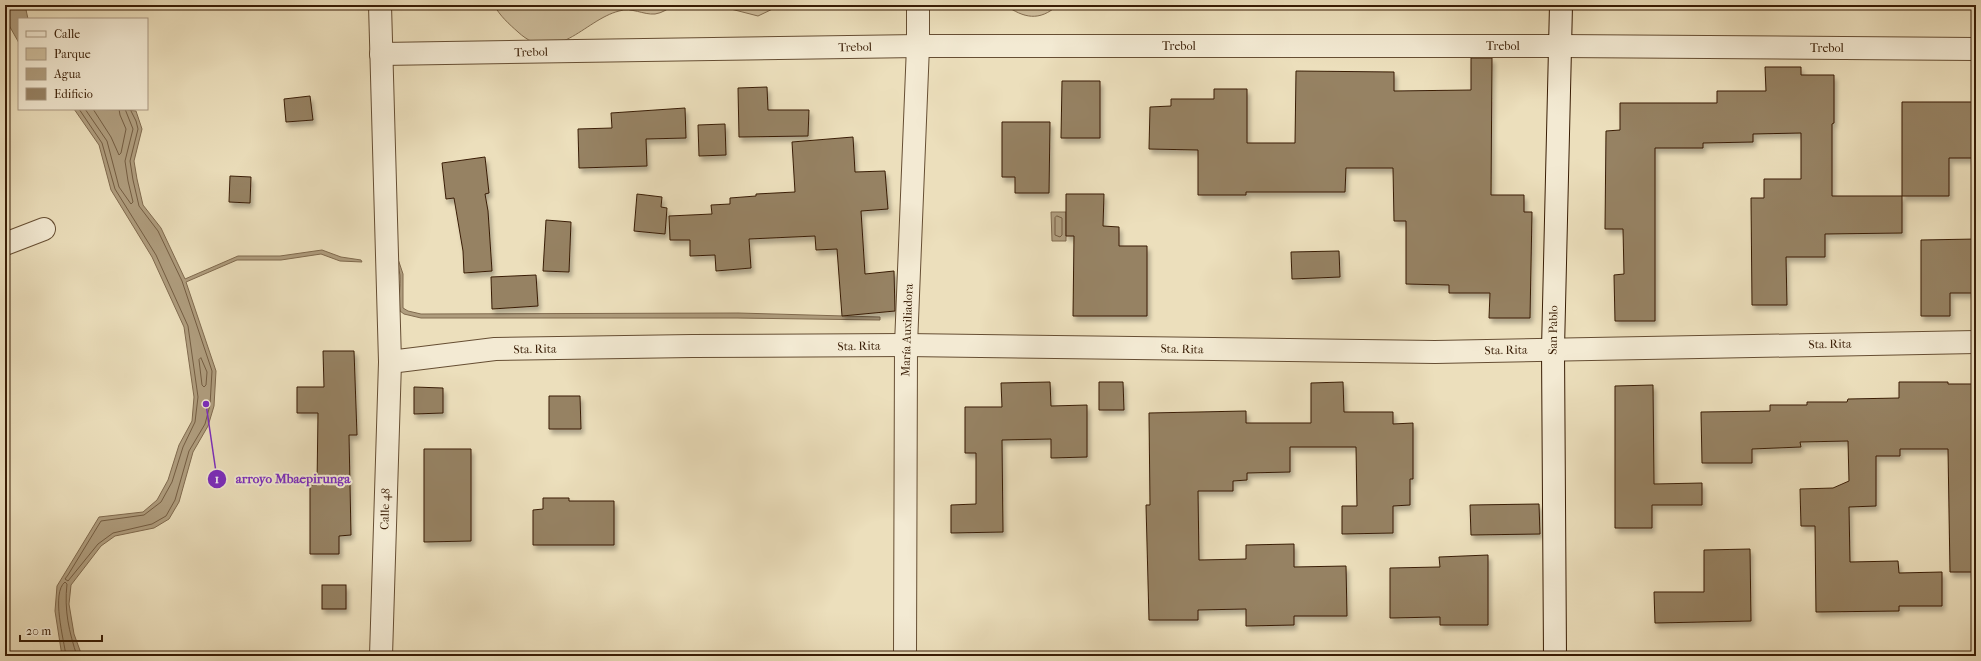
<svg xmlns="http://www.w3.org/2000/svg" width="1981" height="661" viewBox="0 0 1981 661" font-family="'IM FELL French Canon',serif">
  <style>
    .green { fill: #cebe9d; stroke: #846e51 }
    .water { fill: #af9d7e; stroke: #806a4e }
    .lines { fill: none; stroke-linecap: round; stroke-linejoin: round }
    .shore { stroke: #745d42; stroke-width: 1 }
    .building { fill: #968264; stroke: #391d05; filter: url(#shadow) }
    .street-casing { stroke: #664e33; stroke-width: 24 }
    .secondary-casing { stroke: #391d05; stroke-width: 24 }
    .street { stroke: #f3ead3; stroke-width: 22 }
    .secondary { stroke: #f3ead3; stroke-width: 22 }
    .labels { text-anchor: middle; stroke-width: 4; stroke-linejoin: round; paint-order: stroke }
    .street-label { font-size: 12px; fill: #391d05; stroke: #f3ead3 }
    .leader { fill: none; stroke: #7b2cbf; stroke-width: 1.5 }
    .callout-dot { fill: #7b2cbf; stroke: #f3ead3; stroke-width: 1.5 }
    .mark-label { font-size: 12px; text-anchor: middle; font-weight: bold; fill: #fff }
    .callout-label { font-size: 13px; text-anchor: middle; font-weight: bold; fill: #7b2cbf; stroke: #f3ead3; stroke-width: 4; stroke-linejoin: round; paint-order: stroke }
  </style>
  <defs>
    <filter id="shadow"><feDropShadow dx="2.5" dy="4.5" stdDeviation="2" flood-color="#0004"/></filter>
  </defs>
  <rect width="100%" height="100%" fill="#ecdfbc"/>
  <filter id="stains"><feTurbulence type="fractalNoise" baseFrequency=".005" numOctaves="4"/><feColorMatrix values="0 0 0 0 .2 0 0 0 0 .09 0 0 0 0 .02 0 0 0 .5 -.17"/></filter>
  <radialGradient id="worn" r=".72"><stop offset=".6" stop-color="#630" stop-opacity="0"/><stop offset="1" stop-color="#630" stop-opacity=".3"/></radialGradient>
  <!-- green -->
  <g class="green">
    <path d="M494,5H674C668,9 662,13 655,14C643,15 632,7 619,11C584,20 556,67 518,32C509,24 500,16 494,5Z"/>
    <polygon points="693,5 781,5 758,16 723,7 699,7"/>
    <path d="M1005,5H1058C1039,22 1024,18 1005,5Z"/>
  </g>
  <!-- water -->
  <g class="water">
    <polygon points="5,5 25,5 28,19 19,19 19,43 6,20"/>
    <polygon points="74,109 127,110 136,111 142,129 134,161 137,179 143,205 161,228 185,279 238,256 280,256 322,250 341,257 361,260 362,262 340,261 321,254 281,260 237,260 186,282 216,371 214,406 208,426 193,452 179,502 169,519 154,528 115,536 101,546 71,585 69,604 74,634 82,656 62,656 55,611 57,586 99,517 143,512 157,500 168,480 179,445 192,421 194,397 184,327 152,257 111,190 99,145"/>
    <polygon points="1051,212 1066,212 1066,241 1052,241"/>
    <path d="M398,259L403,274V308L408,311L421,314L738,313L880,317V320L737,318H421L404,314L400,311C398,298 401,286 400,275C399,269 397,265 398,259Z"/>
  </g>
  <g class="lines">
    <!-- shore -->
    <g class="shore">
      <polyline points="79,109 102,143 115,189 156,255 188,326 198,397 195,422 183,447 172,482 161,502 144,515 101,521 68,575 65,579 68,581 98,544 113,533 152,524 166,516 175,500 189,451 205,424 210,405 212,371 182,281 158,231 139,206 133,180 130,161 138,129 136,121 130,109"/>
      <polyline points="85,109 107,141 119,187 131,204 133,202 128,181 125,161 133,129 125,109"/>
      <polyline points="93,109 111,137 119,155 121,153 126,129 120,115 119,109"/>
      <polygon points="1057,216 1062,218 1062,235 1060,237 1055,235 1055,218"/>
      <polygon points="201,358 207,372 206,385 204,387 202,385 199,360"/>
      <path d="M66,656C64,640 51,593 65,582L67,584C64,610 69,632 77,656"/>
    </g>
  </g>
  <!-- building -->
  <g class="building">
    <polygon points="1471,58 1492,58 1491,195 1524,195 1524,212 1532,212 1530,318 1489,318 1490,293 1449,293 1449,285 1406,284 1406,221 1394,221 1393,168 1346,168 1345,192 1246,192 1246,195 1198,195 1198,150 1149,149 1150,107 1171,106 1171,99 1214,99 1214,89 1247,89 1247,143 1295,143 1296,71 1394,72 1394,91 1471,90"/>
    <polygon points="1765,67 1801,67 1801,75 1834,75 1834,123 1832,124 1832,196 1902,196 1902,233 1825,234 1825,257 1786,257 1787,305 1752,305 1751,198 1764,198 1764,179 1801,179 1801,133 1753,134 1753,142 1703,143 1703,148 1655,148 1655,321 1615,321 1614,275 1624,274 1623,229 1605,229 1606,131 1620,130 1620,103 1717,103 1717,91 1766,91"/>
    <polygon points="1062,81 1100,81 1100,138 1061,138"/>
    <polygon points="767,87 768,110 809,110 808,136 739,137 738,88"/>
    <polygon points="310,96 313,120 286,122 284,99"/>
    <polygon points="1902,102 1976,102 1976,158 1949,158 1949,196 1902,196"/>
    <polygon points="685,108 686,138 646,139 647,166 579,168 578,129 612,128 611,113"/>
    <polygon points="1002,122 1050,122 1049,193 1015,193 1015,177 1002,177"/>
    <polygon points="725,124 726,155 699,156 698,125"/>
    <polygon points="853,137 855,172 885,171 888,209 861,211 865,274 894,271 895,311 842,316 837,249 816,250 815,236 749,239 751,268 716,271 715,255 690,256 690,240 670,240 669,216 712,214 711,205 730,204 730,198 756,196 756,194 795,192 792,142"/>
    <polygon points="485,157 489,193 485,194 488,211 492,271 464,273 463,251 454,198 446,199 442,163"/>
    <polygon points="230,176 251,177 250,203 229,202"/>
    <polygon points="637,194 662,197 661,207 667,208 665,234 634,231"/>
    <polygon points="1066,194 1104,194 1103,226 1119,227 1119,246 1147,246 1147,316 1073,316 1074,236 1066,236"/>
    <polygon points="546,220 571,222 569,272 543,271"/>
    <polygon points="1976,239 1976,293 1950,293 1950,316 1921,316 1921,240"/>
    <polygon points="1339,251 1340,277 1292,279 1291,252"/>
    <polygon points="536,275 538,306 492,309 491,277"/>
    <polygon points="323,351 354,351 357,435 349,435 351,535 339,536 339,554 310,554 310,485 317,485 318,413 297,413 297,387 324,387"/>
    <polygon points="1050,382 1051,406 1087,405 1087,457 1051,458 1051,439 1002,440 1003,532 951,533 951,505 976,504 976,453 965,453 965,407 1002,407 1001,383"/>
    <polygon points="1099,382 1123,382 1124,410 1099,410"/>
    <polygon points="1343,382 1344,412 1393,412 1393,424 1413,423 1413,479 1410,479 1410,505 1393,506 1393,533 1342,534 1342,506 1357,506 1356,447 1290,447 1290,472 1247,473 1247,480 1233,481 1233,491 1198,491 1199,560 1246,559 1246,545 1294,544 1294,567 1346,566 1347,616 1294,616 1294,625 1246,626 1246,609 1198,610 1198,620 1149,620 1146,505 1150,505 1149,413 1246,411 1246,423 1311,423 1311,383"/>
    <polygon points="1899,382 1948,382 1948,384 1976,384 1976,572 1950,572 1948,449 1900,449 1900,456 1876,456 1876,506 1849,507 1850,562 1898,561 1899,573 1942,572 1942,606 1899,606 1899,611 1816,612 1815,526 1801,526 1800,489 1833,488 1849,481 1848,441 1800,442 1801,447 1752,449 1752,463 1702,463 1701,412 1770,411 1770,405 1807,405 1807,402 1847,402 1848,399 1899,398"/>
    <polygon points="1653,385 1654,484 1702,483 1702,505 1652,505 1652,528 1615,528 1615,386"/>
    <polygon points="414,387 443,388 443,413 414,414"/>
    <polygon points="549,396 580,396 581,429 549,429"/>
    <polygon points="424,449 471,449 471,541 424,542"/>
    <polygon points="543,498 569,498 569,501 614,501 614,545 533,545 533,510 543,509"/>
    <polygon points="1539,504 1540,534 1471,535 1470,505"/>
    <polygon points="1750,549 1751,621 1655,623 1654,592 1704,592 1704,550"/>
    <polygon points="1488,555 1488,625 1440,625 1440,617 1390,618 1390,568 1440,567 1439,557"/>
    <rect x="322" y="585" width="24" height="24"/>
  </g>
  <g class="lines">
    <!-- street casing -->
    <g class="street-casing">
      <g id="street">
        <polyline points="380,5 390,362 381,656"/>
        <polyline points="381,54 918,46 1560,46 1976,49"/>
        <polyline points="5,244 44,229"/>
        <polyline points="390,362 495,349 692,346 906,345 1435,352 1976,342"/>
        <polyline points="905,656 906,345 918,46 918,5"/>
      </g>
    </g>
    <!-- secondary casing -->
    <g class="secondary-casing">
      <polyline id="secondary" points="1555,656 1553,349 1561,5"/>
    </g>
    <!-- street -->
    <use href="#street" class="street"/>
    <!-- secondary -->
    <use href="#secondary" class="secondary"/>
  </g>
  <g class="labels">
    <!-- street labels -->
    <g class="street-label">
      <text x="1179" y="50">Trebol</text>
      <text x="1503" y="50">Trebol</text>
      <text transform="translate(855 47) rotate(-1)" y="4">Trebol</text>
      <text x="1827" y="52">Trebol</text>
      <text transform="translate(531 52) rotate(-1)" y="4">Trebol</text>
      <text transform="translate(907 330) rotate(-88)" y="4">María Auxiliadora</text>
      <text transform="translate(1553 330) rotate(-89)" y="4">San Pablo</text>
      <text transform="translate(1830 344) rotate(-1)" y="4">Sta. Rita</text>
      <text transform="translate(859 346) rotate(-1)" y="4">Sta. Rita</text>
      <text transform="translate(535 349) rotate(-1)" y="4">Sta. Rita</text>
      <text transform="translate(1182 349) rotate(1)" y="4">Sta. Rita</text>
      <text transform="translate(1506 350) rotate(-1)" y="4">Sta. Rita</text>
      <text transform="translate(385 509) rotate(-88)" y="4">Calle 48</text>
    </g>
  </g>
  <!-- callouts -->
  <path class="leader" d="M206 404L217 479"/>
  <g class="callout-dot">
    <circle cx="206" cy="404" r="4"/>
    <circle cx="217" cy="479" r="10"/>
  </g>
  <g class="mark-label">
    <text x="217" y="483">1</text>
  </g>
  <g class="callout-label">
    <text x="293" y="483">arroyo Mbaepirunga</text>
  </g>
  <!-- margin -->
  <rect width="1981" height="661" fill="none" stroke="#ecdfbc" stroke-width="20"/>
  <rect x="6" y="6" width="1969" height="649" fill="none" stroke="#391d05" stroke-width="2"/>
  <rect x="10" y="10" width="1961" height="641" fill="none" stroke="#391d05"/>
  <!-- legend -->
  <rect x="18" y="18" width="130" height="92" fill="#f3ead3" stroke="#a99881"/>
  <rect x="26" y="31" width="20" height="6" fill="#f3ead3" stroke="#a99881"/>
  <text x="54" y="38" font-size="12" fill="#391d05">Calle</text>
  <rect x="26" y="48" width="20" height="12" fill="#cebe9d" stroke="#a99881"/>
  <text x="54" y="58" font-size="12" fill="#391d05">Parque</text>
  <rect x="26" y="68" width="20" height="12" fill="#af9d7e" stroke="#a99881"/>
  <text x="54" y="78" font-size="12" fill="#391d05">Agua</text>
  <rect x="26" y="88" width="20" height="12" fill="#968264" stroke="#a99881"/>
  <text x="54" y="98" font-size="12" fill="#391d05">Edificio</text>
  <!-- scale -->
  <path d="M20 635v6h82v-6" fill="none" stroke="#391d05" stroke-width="2"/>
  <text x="26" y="635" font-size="12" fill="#391d05" stroke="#f3ead3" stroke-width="3" paint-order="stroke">20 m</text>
  <rect width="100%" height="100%" filter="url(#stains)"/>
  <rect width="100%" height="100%" fill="url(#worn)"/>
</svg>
